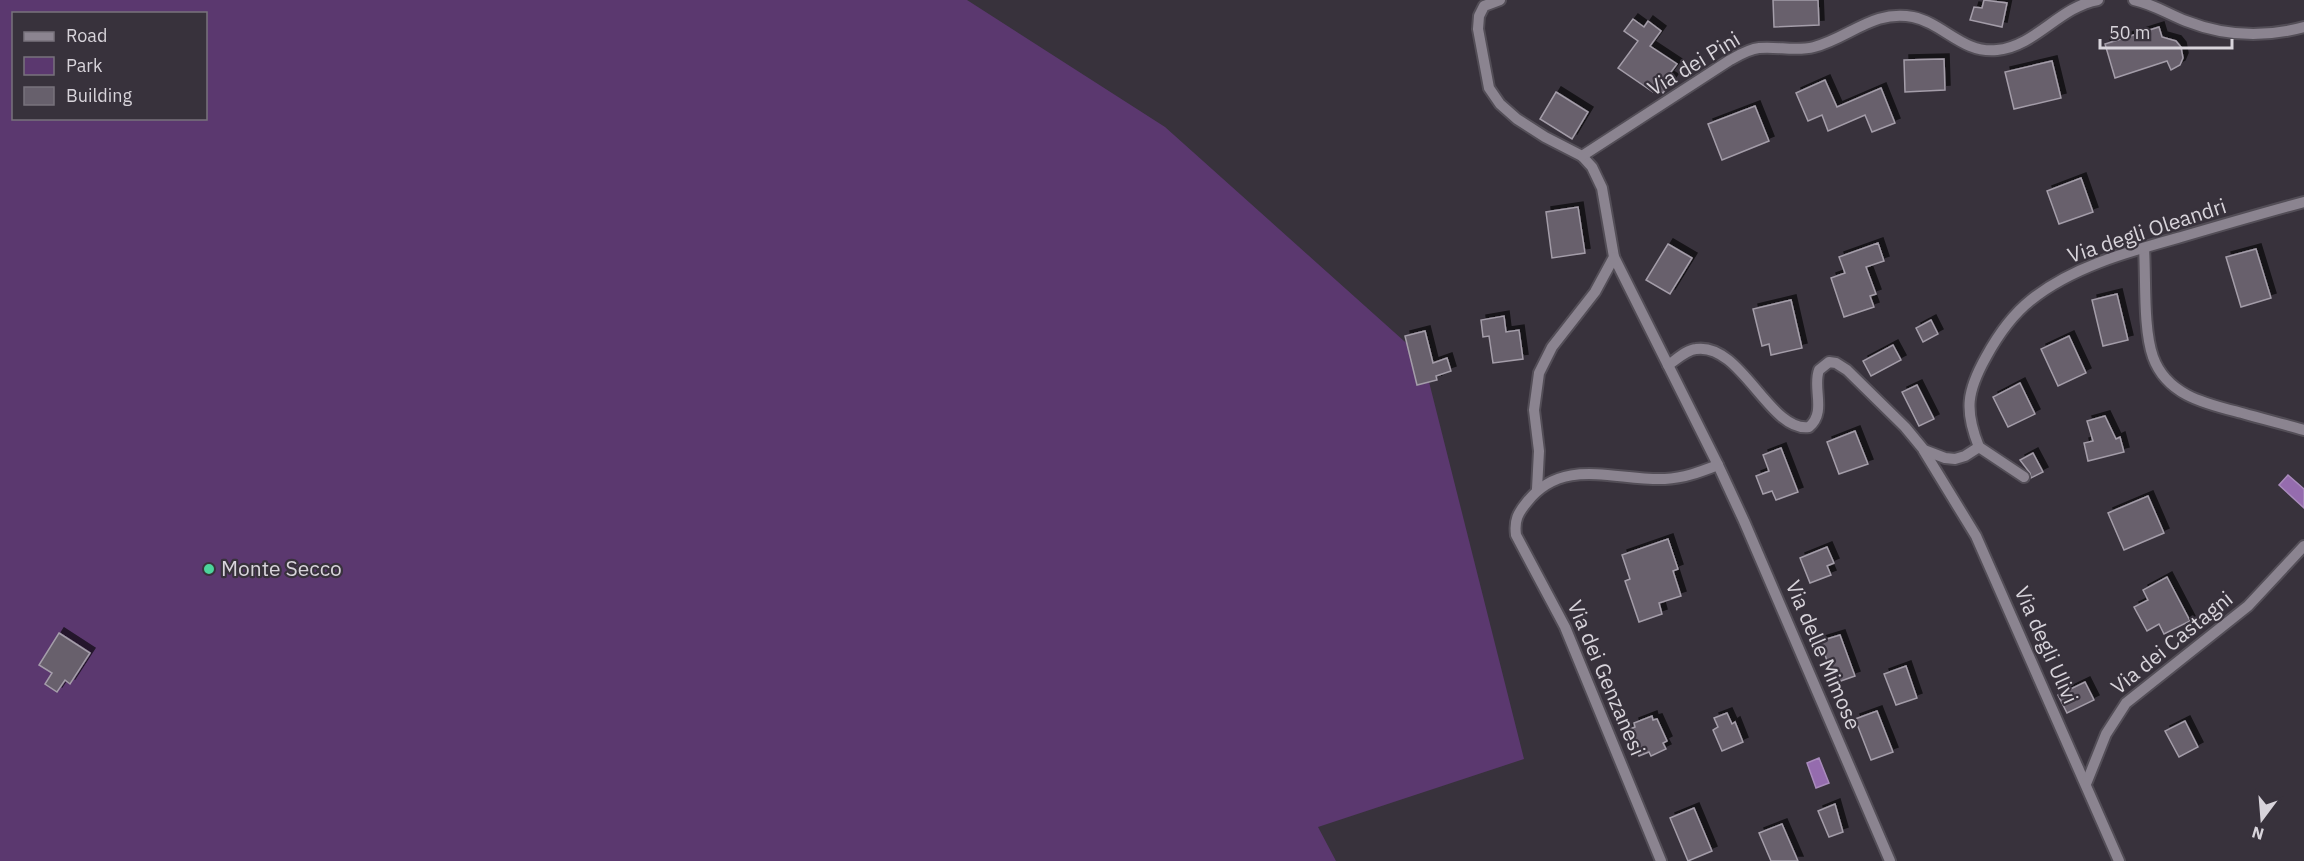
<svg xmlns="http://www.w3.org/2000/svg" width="2304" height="861" viewBox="0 0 2304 861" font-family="'IBM Plex Sans',sans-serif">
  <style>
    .green { fill: #5b386f; fill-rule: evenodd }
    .water { fill: #956cae; stroke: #a98bbc; stroke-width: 1.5 }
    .building { fill: #67606c; stroke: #a49da9; stroke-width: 1.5; filter: url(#shadow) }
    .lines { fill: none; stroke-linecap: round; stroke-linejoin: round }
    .minor-casing { stroke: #534e57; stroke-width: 14 }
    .minor { stroke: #8b8490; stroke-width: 10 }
    .poi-dot { fill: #4cd49b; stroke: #38323c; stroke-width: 2 }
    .labels { text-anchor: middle; stroke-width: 4.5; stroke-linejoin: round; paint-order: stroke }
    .street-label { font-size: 21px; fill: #d8d4db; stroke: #38323c }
    .poi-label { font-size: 21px; fill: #d8d4db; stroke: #38323c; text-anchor: start }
  </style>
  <defs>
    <filter id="shadow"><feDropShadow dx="5" dy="-5" stdDeviation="0" flood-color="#0009"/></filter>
  </defs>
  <rect width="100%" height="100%" fill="#38323c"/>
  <!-- green -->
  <path class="green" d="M0,0H967L1165,127L1423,358L1524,759L1318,827L1336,861H0ZM14,14H206V118H14Z"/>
  <!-- water -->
  <g class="water">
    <polygon points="2288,475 2304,489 2304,508 2279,485"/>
    <polygon points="1819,758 1829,783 1816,788 1807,763"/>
  </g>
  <!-- building -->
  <g class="building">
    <polygon points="1773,0 1818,0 1819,25 1774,27"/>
    <polygon points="1984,0 2007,3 2002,27 1970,20 1974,7 1982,8"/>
    <polygon points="1633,19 1644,27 1648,21 1661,31 1650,46 1677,64 1668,76 1673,79 1663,93 1656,88 1653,92 1618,68 1638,41 1624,31"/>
    <polygon points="2159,27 2162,37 2176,41 2181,47 2183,58 2180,65 2171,70 2167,61 2115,78 2105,44"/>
    <polygon points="1944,59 1945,90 1905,92 1904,60"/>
    <polygon points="2052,61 2061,98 2014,109 2005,72"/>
    <polygon points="1825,80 1837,107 1881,88 1895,123 1872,132 1865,115 1828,131 1822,115 1808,121 1796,93"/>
    <polygon points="1556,92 1588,112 1572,139 1540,119"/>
    <polygon points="1755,106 1769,141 1722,160 1708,124"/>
    <polygon points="2081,178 2093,212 2059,224 2047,191"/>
    <polygon points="1578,207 1585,253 1552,258 1546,212"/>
    <polygon points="1878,243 1884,261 1866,267 1876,294 1870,296 1874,307 1844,317 1831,278 1845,273 1839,257"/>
    <polygon points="1668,244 1692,258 1670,294 1646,280"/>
    <polygon points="2256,249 2271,298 2241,307 2226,257"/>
    <polygon points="2117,294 2128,340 2103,346 2092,300"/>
    <polygon points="1791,300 1802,348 1771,355 1769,344 1762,346 1753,309"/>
    <polygon points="1504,316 1506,332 1519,330 1523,359 1493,363 1489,336 1483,337 1481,320"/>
    <polygon points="1931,320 1938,334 1923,342 1916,328"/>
    <polygon points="1425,331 1433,363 1447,358 1451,371 1436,376 1437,380 1417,385 1405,336"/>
    <polygon points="2069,336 2086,373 2058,386 2041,349"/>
    <polygon points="1893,345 1901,360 1871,376 1863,361"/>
    <polygon points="2020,383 2035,414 2008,427 1993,397"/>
    <polygon points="1917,385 1934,419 1919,426 1902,392"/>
    <polygon points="2105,416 2116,439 2120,437 2124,452 2088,461 2084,443 2093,441 2087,421"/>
    <polygon points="1855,431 1868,464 1839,474 1827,442"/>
    <polygon points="1781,448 1798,492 1776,500 1772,491 1763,494 1756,476 1769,471 1763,455"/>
    <polygon points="2033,453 2043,472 2031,478 2030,473 2020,460"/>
    <polygon points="2148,496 2164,533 2124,550 2108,513"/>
    <polygon points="1668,539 1678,569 1673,571 1681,596 1659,603 1662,614 1639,622 1625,581 1630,579 1622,555"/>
    <polygon points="1827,547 1834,563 1827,566 1831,575 1810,583 1800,558"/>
    <polygon points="2167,577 2190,621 2164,634 2159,624 2147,631 2134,607 2148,600 2143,590"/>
    <polygon points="59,633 90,653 70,684 65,680 57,692 45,684 52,673 39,665"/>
    <polygon points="1840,635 1855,676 1835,683 1820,641"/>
    <polygon points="1906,666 1917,698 1896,705 1884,674"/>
    <polygon points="2085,682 2094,700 2067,713 2058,695"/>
    <polygon points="1877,711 1893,752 1871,760 1855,719"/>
    <polygon points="1727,713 1732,724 1735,722 1743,742 1722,751 1713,730 1718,727 1714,718"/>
    <polygon points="1652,716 1653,720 1657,719 1667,741 1663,743 1666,749 1651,756 1649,752 1639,756 1628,730 1635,727 1634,723"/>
    <polygon points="2185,721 2198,747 2179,757 2165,731"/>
    <polygon points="1835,804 1843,832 1829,837 1818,811"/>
    <polygon points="1694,808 1712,851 1688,861 1670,818"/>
    <polygon points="1782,824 1798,861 1771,861 1759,833"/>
  </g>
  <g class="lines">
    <!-- minor casing -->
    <g class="minor-casing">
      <g id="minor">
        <polyline points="1500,0 1484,6 1479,16 1478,29 1489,88 1500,104 1517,119 1545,137 1582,156 1592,167 1602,188 1614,257 1595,292 1552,347 1539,373 1534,410 1539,451 1537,489"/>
        <path d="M2134,0C2153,4 2168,14 2186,21C2224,36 2264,38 2304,27"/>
        <path d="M1582,156L1730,60C1739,55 1749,49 1759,48C1778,46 1795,52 1814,47C1849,38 1874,9 1913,17C1943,23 1963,54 1997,50C2036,46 2059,7 2098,0"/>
        <path d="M2144,248C2146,279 2143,329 2153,357C2167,396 2207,404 2242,413C2263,419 2283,424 2304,430"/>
        <polyline points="1614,257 1668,365"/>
        <path d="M1979,447C1964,410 1967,391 1986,357C1998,335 2012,315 2031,300C2073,266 2131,251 2181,237C2222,225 2263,213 2304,202"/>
        <polyline points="1924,451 1976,536 2119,861"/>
        <polyline points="1718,465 1744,521 1890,861"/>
        <polyline points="2086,784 2106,734 2126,703 2248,606 2304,546"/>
        <path d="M1661,861L1565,627L1516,535C1514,520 1518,513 1527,502C1563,456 1615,481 1665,479C1684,478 1700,472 1718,465L1668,365C1676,360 1686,350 1696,349C1741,342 1770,433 1809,427C1827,412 1812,388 1819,370L1829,362L1836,363L1847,370L1905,427L1924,450L1945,458L1955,459L1965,456L1979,447L2024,477"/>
      </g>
    </g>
    <!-- minor -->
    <use href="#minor" class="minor"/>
  </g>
  <!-- markers -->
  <circle class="poi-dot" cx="209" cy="569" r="6"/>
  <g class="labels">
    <!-- street labels -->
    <g class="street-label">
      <text transform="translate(1694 64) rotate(-31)" y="7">Via dei Pini</text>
      <text transform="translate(2147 231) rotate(-18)" y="7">Via degli Oleandri</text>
      <text transform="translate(2172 643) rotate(-39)" y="7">Via dei Castagni</text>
      <text transform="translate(2046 645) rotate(66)" y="7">Via degli Ulivi</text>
      <text transform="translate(1823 655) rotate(67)" y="7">Via delle Mimose</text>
      <text transform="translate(1606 678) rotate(67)" y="7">Via dei Genzanesi</text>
    </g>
    <!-- poi labels -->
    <g class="poi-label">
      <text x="221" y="576">Monte Secco</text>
    </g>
  </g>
  <!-- legend -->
  <rect x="12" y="12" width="195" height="108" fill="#38323c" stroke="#78737c" stroke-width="1.5"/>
  <rect x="24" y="32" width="30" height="9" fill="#8b8490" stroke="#78737c" stroke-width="1.5"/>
  <text x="66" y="42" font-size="18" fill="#d8d4db">Road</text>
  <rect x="24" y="57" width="30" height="18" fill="#5b386f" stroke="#78737c" stroke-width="1.5"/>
  <text x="66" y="72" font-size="18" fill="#d8d4db">Park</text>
  <rect x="24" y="87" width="30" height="18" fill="#67606c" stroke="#78737c" stroke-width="1.5"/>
  <text x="66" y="102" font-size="18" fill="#d8d4db">Building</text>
  <!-- north arrow -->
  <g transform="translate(2262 819) rotate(196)" stroke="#38323c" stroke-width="4.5" paint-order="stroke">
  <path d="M0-4.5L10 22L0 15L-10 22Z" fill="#d8d4db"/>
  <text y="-9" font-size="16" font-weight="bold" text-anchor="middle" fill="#d8d4db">N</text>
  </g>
  <!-- scale -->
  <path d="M2100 39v9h132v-9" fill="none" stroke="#d8d4db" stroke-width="3"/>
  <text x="2109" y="39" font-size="18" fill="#d8d4db" stroke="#38323c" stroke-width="4.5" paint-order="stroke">50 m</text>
</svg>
